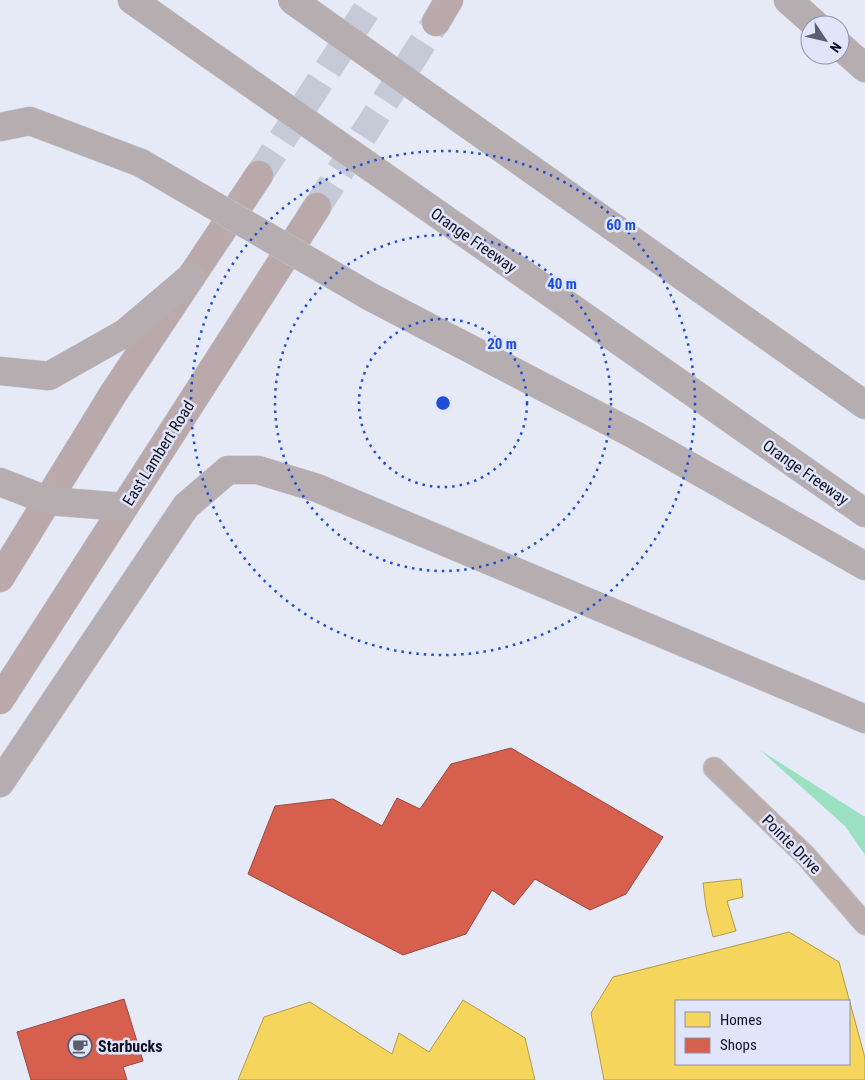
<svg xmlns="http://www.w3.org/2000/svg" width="865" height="1080" viewBox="0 0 865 1080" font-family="'Roboto Condensed',sans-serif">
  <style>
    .green { fill: #9be0c1 }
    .homes { fill: #f6d55c; stroke: #b19b4a; fill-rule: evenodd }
    .shops { fill: #d6604d; stroke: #9b4940 }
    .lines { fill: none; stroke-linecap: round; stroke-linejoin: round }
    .secondary-tunnel { stroke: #c6c9d6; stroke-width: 28; stroke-dasharray: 28 14; stroke-linecap: butt }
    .street-casing { stroke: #c1c3ce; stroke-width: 23 }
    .secondary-casing { stroke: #c1c3ce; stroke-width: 29 }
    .highway-casing { stroke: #c1c3ce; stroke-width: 29 }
    .street { stroke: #bcadad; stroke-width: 21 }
    .secondary { stroke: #b9a9ab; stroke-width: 28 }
    .highway { stroke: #b5adb0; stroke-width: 28 }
    .highway-bridge-casing { stroke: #c1c3ce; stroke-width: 29; stroke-linecap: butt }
    .highway-bridge { stroke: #b5adb0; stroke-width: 28 }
    .ring { fill: none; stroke: #1d4ed8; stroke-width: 2.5; stroke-dasharray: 2.5 5 }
    .labels { text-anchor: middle; stroke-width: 5; stroke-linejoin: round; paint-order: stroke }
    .street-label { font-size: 16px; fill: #111320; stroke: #e0e5fc }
    .poi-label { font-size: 16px; font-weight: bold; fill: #111320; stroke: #e0e5fc; text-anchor: start }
    .centre { fill: #1d4ed8; stroke: #e0e5fc; stroke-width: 2.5 }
    .ring-label { font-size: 15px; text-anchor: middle; font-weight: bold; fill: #1d4ed8; stroke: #e0e5fc; stroke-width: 5; stroke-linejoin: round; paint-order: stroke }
  </style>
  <rect width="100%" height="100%" fill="#e6e9f6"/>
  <!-- green -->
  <polygon class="green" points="760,750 865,817 865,855 845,826"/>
  <!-- homes -->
  <g class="homes">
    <polygon points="741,879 743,897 727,901 736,931 713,937 706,907 703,883"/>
    <path d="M789,932L839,962L865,1058V1080H604L591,1013L613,977ZM676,1001H849V1064H676Z"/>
    <polygon points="463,1000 525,1038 535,1080 238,1080 264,1017 310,1002 392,1054 399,1033 429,1052"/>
  </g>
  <!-- shops -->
  <g class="shops">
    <polygon points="511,748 663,837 626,894 590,910 535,879 514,905 492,890 466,934 403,955 248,874 275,806 333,799 382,826 397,798 420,809 451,764"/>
    <polygon points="124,999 143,1061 123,1067 127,1080 31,1080 17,1032"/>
  </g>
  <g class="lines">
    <!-- secondary-tunnel -->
    <g class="secondary-tunnel">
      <polyline points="259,175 373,0"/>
      <polyline points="317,207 436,22"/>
    </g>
    <!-- street casing -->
    <g class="street-casing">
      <polyline id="street" points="714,768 805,855 865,924"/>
    </g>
    <!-- secondary casing -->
    <g class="secondary-casing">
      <g id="secondary">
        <polyline points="436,22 449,0"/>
        <polyline points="0,578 113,394 259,175"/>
        <polyline points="0,700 317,207"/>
      </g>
    </g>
    <!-- highway casing -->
    <g class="highway-casing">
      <g id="highway">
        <polyline points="132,0 203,50"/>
        <polyline points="788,0 816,25"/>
        <polyline points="840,46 865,68"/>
        <polyline points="470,126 865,405"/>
        <polyline points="0,127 30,121 141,163"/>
        <polyline points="419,201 865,513"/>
        <polyline points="369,296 633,434 865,566"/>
        <polyline points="0,371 49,376 125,333 191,277"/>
        <polyline points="0,482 49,501 124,507"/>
        <polyline points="0,783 186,506 228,470 258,470 317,488 865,719"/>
      </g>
    </g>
    <!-- street -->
    <use href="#street" class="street"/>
    <!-- secondary -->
    <use href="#secondary" class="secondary"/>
    <!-- highway -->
    <use href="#highway" class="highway"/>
    <!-- highway-bridge casing -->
    <g class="highway-bridge-casing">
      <g id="highway-bridge">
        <polyline points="292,0 470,126"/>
        <polyline points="203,50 419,201"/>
        <polyline points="141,163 369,296"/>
      </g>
    </g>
    <!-- highway-bridge -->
    <use href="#highway-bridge" class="highway-bridge"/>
  </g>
  <!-- distance rings -->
  <g class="ring">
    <circle cx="443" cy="403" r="84"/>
    <circle cx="443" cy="403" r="168"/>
    <circle cx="443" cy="403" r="252"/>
  </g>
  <!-- icons -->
  <defs>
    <g id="cafe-ring" transform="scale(1.25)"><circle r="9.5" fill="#e0e5fc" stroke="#5c5e6b" stroke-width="1.5"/><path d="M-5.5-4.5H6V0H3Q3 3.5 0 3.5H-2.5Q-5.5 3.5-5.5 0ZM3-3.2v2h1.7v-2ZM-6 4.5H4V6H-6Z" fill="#5c5e6b"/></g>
  </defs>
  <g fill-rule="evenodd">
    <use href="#cafe-ring" x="80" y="1046"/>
  </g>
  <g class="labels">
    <!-- street labels -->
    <g class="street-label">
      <text transform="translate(474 240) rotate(35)" y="6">Orange Freeway</text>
      <text transform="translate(158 453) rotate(-58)" y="6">East Lambert Road</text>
      <text transform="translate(806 472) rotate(35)" y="6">Orange Freeway</text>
      <text transform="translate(792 844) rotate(45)" y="6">Pointe Drive</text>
    </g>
    <!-- poi labels -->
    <g class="poi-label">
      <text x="98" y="1052">Starbucks</text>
    </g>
  </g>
  <circle cx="443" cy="403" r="8" class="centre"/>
  <g class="ring-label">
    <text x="621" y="230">60 m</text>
    <text x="562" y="289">40 m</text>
    <text x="502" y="349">20 m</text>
  </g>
  <!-- legend -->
  <rect x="675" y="1000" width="175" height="65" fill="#e0e5fc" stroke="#8d91a4"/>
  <rect x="685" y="1012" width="25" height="15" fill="#f6d55c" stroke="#8d91a4"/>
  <text x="720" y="1025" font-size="15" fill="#111320">Homes</text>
  <rect x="685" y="1038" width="25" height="15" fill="#d6604d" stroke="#8d91a4"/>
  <text x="720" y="1050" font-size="15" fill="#111320">Shops</text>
  <!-- north arrow -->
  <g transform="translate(825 40) rotate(125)"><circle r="24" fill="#e0e5fc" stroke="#8d91a4"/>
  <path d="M0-4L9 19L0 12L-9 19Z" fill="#5c5e6b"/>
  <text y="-8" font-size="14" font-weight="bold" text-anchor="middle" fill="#111320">N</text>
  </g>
</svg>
